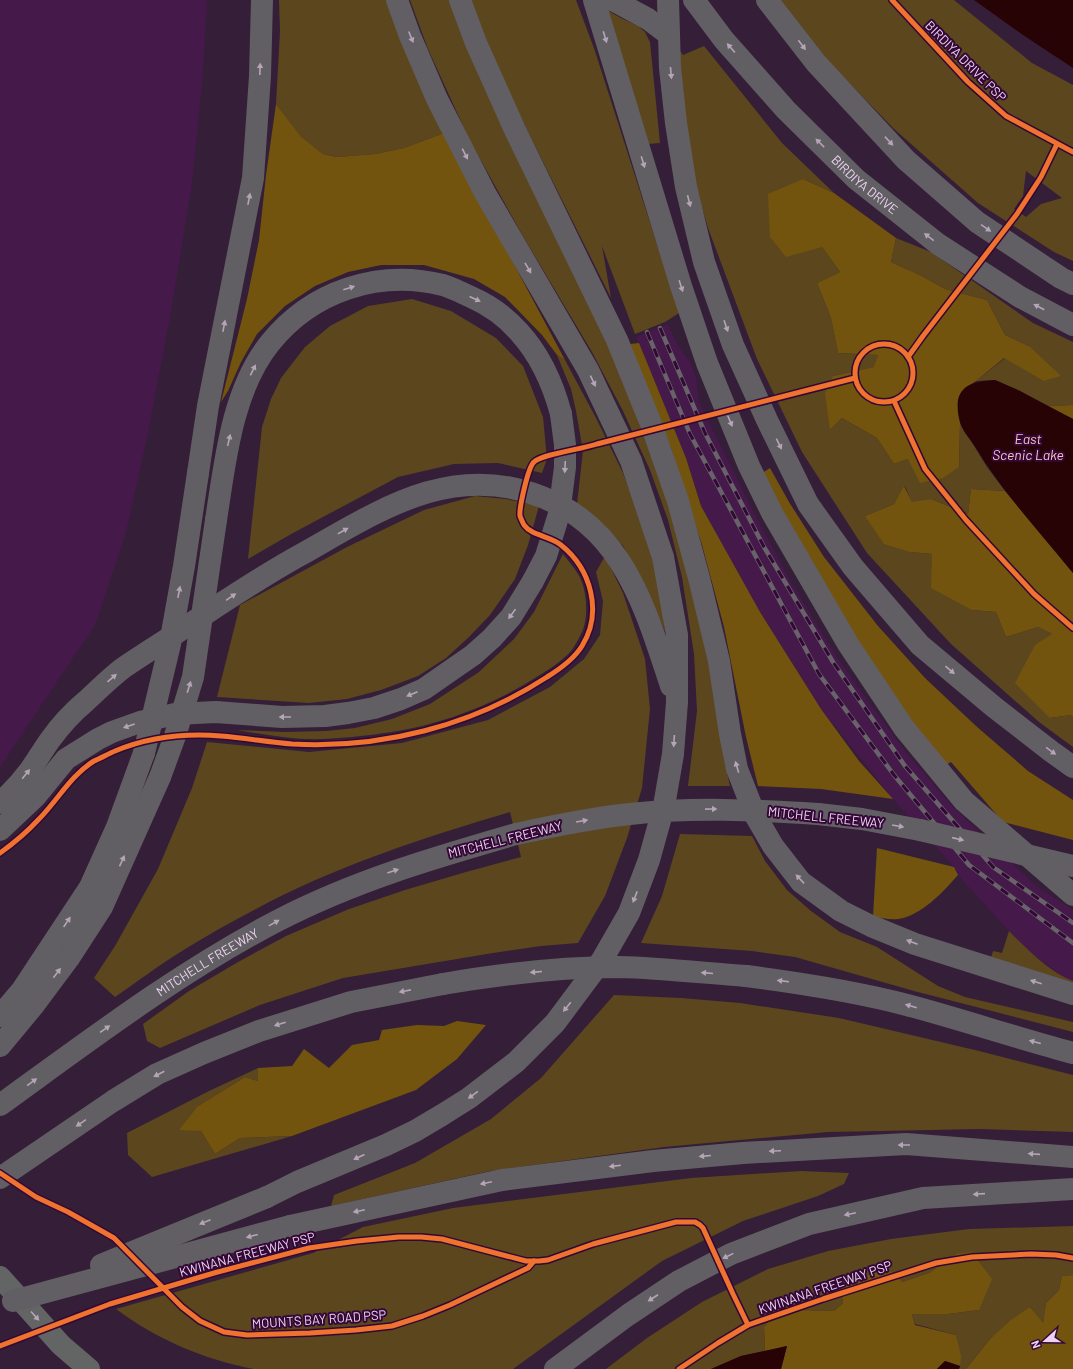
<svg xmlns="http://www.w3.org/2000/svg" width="1073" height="1369" viewBox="0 0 1073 1369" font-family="Barlow,sans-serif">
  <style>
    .built { fill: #45194a }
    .green { fill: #5c461e; fill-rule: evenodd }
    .forest { fill: #72540e }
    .water { fill: #270306 }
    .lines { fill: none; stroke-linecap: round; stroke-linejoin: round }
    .major { stroke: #636464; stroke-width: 22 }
    .highway { stroke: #615f63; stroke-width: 22 }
    .rail-casing { stroke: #686369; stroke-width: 4.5 }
    .rail { stroke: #330837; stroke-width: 3; stroke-dasharray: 9; stroke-linecap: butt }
    .highway-bridge { stroke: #615f63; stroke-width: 22 }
    .cycleway-casing { stroke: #330837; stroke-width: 8 }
    .cycleway { stroke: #ef722f; stroke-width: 5 }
    .oneway { fill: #b5a5b7 }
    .oneway2 { fill: #b6a7b7 }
    .labels { text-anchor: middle; stroke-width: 4; stroke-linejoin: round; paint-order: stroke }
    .street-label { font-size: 13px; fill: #edd3ef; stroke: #330837 }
    .water-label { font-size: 14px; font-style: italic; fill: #f8c3be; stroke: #330837 }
  </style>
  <rect width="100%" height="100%" fill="#351e38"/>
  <!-- built -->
  <g class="built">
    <polygon points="0,0 207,0 203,74 192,184 172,306 148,433 126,532 95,625 0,767"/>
    <polygon points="668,324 677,344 690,362 696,377 699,402 755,515 790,580 835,654 873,708 906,752 953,807 1036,886 1073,910 1073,981 1065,978 1032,954 1009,931 958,875 954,867 893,799 821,709 760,612 701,506 686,458 636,337"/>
  </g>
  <!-- green -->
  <g class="green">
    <polygon points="279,0 389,0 444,133 404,148 375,154 338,157 323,154 300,137 276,104 280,31"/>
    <polygon points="410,0 451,0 610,343 674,520 704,630 724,759 730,786 688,786 697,711 694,654 682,577 668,520 650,470 623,411 592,352 524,238 470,141 428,49"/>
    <polygon points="470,0 576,0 595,51 679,313 665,322 635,334 602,246 611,298 526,128 488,46"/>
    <path d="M780,0H954L1032,63L1073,85V261L1054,252L978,203L894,129L825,58ZM1026,171L1062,198L1041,204L1026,217L1014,209L1023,196Z"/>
    <polygon points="605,6 612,13 621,18 638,26 645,32 650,42 660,143 648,144"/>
    <polygon points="704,46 782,143 834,193 803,179 822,247 840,272 817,283 831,318 838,353 878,355 875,367 833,376 830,430 842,418 877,438 894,464 908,459 959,467 960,423 987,467 1005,491 971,489 968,514 931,499 912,503 905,486 894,504 865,516 910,552 932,554 972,610 996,612 1006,637 1038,627 1052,634 1050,718 1071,715 1073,717 1073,747 1039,722 951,644 867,553 802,452 757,359 708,228 688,160 678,48 683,55"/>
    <polygon points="896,238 931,252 1033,323 1073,342 1073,405 1046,406 1020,391 995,380 976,381 1005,358 1043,381 1029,346 1005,335 987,300 945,289 922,276 891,262"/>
    <polygon points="412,299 451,311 496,338 523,366 543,417 547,459 542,473 498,463 454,464 398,477 293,533 248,559 262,427 271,399 281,378 305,347 330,326 368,306"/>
    <polygon points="557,355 565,360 596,418 623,473 647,535 660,591 665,632 643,582 623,546 604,525 577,504 583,451 576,411 571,389"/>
    <polygon points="475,496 506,499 539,506 528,545 515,579 490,615 469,637 446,658 418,676 381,690 347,699 309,703 217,697 240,605 347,547 424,510"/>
    <path d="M563,554C568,561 574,567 578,574C587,588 589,617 582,632C579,638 575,646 571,651C561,662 548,670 535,678C492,705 442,724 392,732C365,736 330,740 304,739C282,738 260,734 238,730L285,732L326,731L355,728L392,719L430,704L479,672L514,639L534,612Z"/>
    <path d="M605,556L623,593L645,659L650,709L642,788L627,838L605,896L578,943L541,946L493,953L343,978L260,1005L160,1048L147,1041L143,1024L189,991L238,962L286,936L349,909L405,890L466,872L521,857L510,812C423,838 336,866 256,909C231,922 206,936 182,951C159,965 137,982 115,997L94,978L115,946L158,869L192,788L207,742L309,752L402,743L488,720L550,687L584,659L600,635L603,601L596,572Z"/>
    <polygon points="680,834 752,836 765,861 787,890 811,911 840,932 877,947 938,986 965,997 1073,1022 1073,1032 914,991 795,957 752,951 641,943 662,896"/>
    <path d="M1009,931C1027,949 1049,972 1073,981V988L990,961L993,951L1002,953Z"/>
    <polygon points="614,995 681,998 740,1003 839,1018 979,1051 1073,1075 1073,1132 980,1129 828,1132 664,1147 490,1171 331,1206 334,1195 415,1163 491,1119 541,1078"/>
    <polygon points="258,1068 258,1081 245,1077 198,1106 201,1131 215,1154 240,1138 292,1136 152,1177 128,1155 127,1133 209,1091"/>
    <path d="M801,1171L849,1173L844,1184L818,1196L743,1221L662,1261L513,1369H254C205,1360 156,1339 116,1309L313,1253L363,1227L453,1208L691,1178Z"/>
    <polygon points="1073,1226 1073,1275 1062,1276 1059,1290 1046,1303 1043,1324 1030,1307 990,1339 966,1369 959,1369 960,1366 956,1335 915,1324 912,1314 948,1314 979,1310 956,1254 929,1273 902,1282 869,1275 839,1278 843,1303 834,1311 799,1310 781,1305 764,1327 765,1351 741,1356 711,1369 606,1369 647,1338 702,1302 768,1269 828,1251 891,1239 969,1229"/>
  </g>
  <!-- forest -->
  <g class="forest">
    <polygon points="276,104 301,137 323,154 337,157 375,154 404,148 444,133 565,360 557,355 542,335 505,297 474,279 424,265 381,265 348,272 315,286 285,306 257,334 241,362 228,391 221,402 247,299 259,240 266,175"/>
    <polygon points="803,179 834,193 896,238 891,262 922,276 945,289 987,300 1005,335 1029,346 1061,376 1043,381 1004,358 976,381 965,388 958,400 960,423 959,467 943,478 920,483 908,459 894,464 877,438 842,418 830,430 825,393 833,376 874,367 878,355 838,353 831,318 817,283 840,272 822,247 786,257 770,237 768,194"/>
    <polygon points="639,343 686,458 701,506 760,612 821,709 859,761 893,799 821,789 758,786 746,737 724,627 702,545 671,448 630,344"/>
    <polygon points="1073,405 1073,419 1046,406"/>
    <polygon points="770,468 789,502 824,557 878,626 925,678 976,726 1028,771 1073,800 1073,840 1003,822 951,762 943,767 858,649 761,474"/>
    <polygon points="904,486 912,502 931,499 968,514 971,489 1005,491 1073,573 1073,717 1071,715 1050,718 1015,683 1035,645 1052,634 1038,627 1006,637 996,612 972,610 931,588 932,554 910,552 884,544 865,516 894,504"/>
    <path d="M877,848L954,867L958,875C944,891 921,916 898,919C890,920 880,918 873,916Z"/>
    <polygon points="457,1021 486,1025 457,1059 416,1090 292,1136 240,1138 215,1154 201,1131 179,1130 198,1106 245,1077 258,1081 258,1068 292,1066 304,1049 329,1068 352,1045 379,1040 382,1030 417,1025 444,1026"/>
    <polygon points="971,1252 992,1279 979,1310 948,1314 912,1314 915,1325 956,1335 961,1356 960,1366 945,1361 937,1369 781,1369 787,1346 765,1351 764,1327 781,1305 799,1310 834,1311 843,1303 839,1278 869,1275 883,1264 902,1282 929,1273 956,1254"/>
    <polygon points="1073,1275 1073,1369 966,1369 990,1339 1011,1320 1030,1307 1043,1323 1046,1303 1059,1290 1062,1276"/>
  </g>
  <!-- water -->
  <g class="water">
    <polygon points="974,0 1073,0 1073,68 1023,35"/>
    <path d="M995,380L1020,391L1073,419V573C1039,531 1002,492 974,445C969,438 962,430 960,422C958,416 957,406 958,400C962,382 981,381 995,380Z"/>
    <polygon points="787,1346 781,1369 711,1369 741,1356"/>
    <polygon points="945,1361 960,1366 959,1369 937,1369"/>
  </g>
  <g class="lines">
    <!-- major -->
    <polyline class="major" points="0,1277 61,1345 89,1369"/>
    <!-- highway -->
    <g class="highway">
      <polyline points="460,0 476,43 515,130 617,340 651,424 678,501 699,578 719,661 730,734 737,769 755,815 773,846 801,882 841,911 871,926 915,944 1073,994"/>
      <polyline points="594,0 681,286 707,363 749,466 772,513 848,644 904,728 964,801 1073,895"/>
      <polyline points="613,0 648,19 668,34"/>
      <polyline points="668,0 670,68 676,123 686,187 704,262 733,345 767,420 808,504 853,567 920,645 994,707 1052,752 1073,767"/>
      <path id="s1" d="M694,0L724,40L786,110L856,179L938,244L1020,297L1073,325"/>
      <polyline points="767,0 816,63 906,160 977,222 1061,278 1073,284"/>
      <polyline points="198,473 208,406 253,178 260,76 262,0"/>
      <path d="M216,520C225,462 232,390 270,343C312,291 378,269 443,285C453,288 462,293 471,297C489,305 506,317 519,332C541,356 553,384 561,414"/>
      <path d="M0,803C11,793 21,782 30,770C37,760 43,750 50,740C60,726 73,712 86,701C98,690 110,678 123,668C145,653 168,639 190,624C228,599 265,574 304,553C380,510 452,461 542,497C575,510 601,532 620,562C644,599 657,644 671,686"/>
      <polyline points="818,814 862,819 920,830"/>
      <polyline points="0,830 35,797 66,759 98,739 112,732 140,722 175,714 216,712 282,717 325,716 348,713 374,708 401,699 424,689 473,655 492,638 511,617 533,581"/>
      <path d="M746,976C800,983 854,991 907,1005C963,1020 1017,1038 1073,1053"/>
      <polyline points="0,1016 22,990 90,887 117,827 144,753"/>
      <polyline points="0,1046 34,1005 69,958 102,907 160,777"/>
      <path id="s2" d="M0,1105C90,1040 179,972 277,921C354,881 433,858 516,834"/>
      <polyline points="0,1178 113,1101 157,1074 204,1053 259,1031 351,1002 443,984"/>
      <polyline points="267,1197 297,1182 386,1145 415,1131 442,1115 469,1098 516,1062 555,1023 602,960 629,913 649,860 664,806 673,754 677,702 677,635 663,557 631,461 588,370 485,193 437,99 410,36 397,0"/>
      <polyline points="290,1226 502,1180 653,1161 743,1153 906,1144 1073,1157"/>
      <polyline points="555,1369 628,1315 679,1281 731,1254 809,1224 923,1198 1073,1189"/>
    </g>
    <!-- rail casing -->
    <g class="rail-casing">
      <g id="rail">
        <polyline points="660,328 705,433 764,547 833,662 905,766 993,867 1073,923"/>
        <polyline points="647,332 690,434 819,674 894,775 969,865 1073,943"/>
      </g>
    </g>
    <!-- rail -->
    <use href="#rail" class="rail"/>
    <!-- highway-bridge -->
    <g class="highway-bridge">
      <polyline points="533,581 546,556 559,514 565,467 565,445 561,414"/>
      <polyline points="144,753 170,644 184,566 198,473"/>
      <polyline points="160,777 175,736 193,677 216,520"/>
      <polyline points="920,830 1073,866"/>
      <path d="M516,834C553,826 591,818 630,814C692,807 755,810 818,814"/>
      <path d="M443,984C501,974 560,967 619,967C661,968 704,973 746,976"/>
      <polyline points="101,1265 267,1197"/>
      <polyline points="13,1301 290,1226"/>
    </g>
    <!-- cycleway casing -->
    <g class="cycleway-casing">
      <g id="cycleway">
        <polyline points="892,0 968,82 1006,116 1073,152"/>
        <circle cx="884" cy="373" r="29"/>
        <polyline points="908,357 923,336 1017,214 1041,177 1057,144"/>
        <polyline points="894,401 925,469 966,520 1034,594 1073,628"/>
        <path d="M0,853C14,843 27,832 39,819C57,801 71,775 94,761C101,758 108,754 115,751C149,737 185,733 221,736C245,738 268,742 292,744C381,749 472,726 547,677C560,669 574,659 582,646C603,612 591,569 561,545C550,536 532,536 524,525C523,523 521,519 520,516C519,508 528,467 534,462C542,454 583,449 597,444L855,378"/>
        <polyline points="0,1173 36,1197 68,1212 114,1238 182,1307 200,1321 224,1332 247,1335 310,1333 356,1330 392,1326 423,1316 450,1305 528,1268 534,1261"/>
        <polyline points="0,1346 110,1304 214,1273 309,1248 357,1241 399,1237 421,1237 442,1239 526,1261 539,1261 548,1260 593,1244 676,1222 695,1222 700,1225 703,1228 733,1294 748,1325"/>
        <polyline points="679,1369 718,1343 748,1325 823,1299 936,1263 972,1257 1031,1254 1056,1255 1073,1258"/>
      </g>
    </g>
    <!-- cycleway -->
    <use href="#cycleway" class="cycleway"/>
  </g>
  <!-- one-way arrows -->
  <defs><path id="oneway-solid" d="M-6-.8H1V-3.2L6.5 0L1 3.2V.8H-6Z"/></defs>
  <g class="oneway">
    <use href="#oneway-solid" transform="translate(411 37) rotate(68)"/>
    <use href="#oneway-solid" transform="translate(605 37) rotate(73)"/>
    <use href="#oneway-solid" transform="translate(802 45) rotate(53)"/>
    <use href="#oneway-solid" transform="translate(731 48) rotate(-131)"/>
    <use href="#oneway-solid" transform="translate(260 69) rotate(-88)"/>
    <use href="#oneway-solid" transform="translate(671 73) rotate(85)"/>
    <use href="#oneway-solid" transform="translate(889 141) rotate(47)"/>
    <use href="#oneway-solid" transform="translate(820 143) rotate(-135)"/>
    <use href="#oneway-solid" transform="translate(465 154) rotate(63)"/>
    <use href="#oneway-solid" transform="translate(643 162) rotate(73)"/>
    <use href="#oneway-solid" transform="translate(249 199) rotate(-79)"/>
    <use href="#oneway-solid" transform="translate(689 201) rotate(76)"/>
    <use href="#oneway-solid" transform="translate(986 228) rotate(34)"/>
    <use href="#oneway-solid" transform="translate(929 237) rotate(-142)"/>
    <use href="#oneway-solid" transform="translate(528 268) rotate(60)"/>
    <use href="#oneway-solid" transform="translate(681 286) rotate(72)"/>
    <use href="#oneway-solid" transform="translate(349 288) rotate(-18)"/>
    <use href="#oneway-solid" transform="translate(475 299) rotate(25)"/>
    <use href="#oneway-solid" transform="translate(1039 307) rotate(-152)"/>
    <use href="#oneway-solid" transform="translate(224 326) rotate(-79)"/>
    <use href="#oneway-solid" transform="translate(726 326) rotate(71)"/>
    <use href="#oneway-solid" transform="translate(253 370) rotate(-64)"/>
    <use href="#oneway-solid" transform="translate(593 381) rotate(65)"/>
    <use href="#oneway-solid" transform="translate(730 421) rotate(67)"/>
    <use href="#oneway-solid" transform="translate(229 440) rotate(-77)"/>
    <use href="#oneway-solid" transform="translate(779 444) rotate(64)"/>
    <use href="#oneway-solid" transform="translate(565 467) rotate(93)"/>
    <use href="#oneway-solid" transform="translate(343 531) rotate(-29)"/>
    <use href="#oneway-solid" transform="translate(179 592) rotate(-79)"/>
    <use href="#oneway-solid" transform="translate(231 597) rotate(-34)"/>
    <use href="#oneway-solid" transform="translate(512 614) rotate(126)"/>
    <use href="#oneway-solid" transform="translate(950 670) rotate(40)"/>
    <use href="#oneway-solid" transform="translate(112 678) rotate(-41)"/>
    <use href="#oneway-solid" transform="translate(189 687) rotate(-73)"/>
    <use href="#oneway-solid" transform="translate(412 694) rotate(157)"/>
    <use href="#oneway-solid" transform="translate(285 717) rotate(-180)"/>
    <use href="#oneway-solid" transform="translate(129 726) rotate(161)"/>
    <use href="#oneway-solid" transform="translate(674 741) rotate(94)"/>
    <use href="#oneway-solid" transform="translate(1051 751) rotate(36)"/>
    <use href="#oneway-solid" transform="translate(737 767) rotate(-106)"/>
    <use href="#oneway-solid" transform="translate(26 774) rotate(-51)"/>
    <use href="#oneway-solid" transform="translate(711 809) rotate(-1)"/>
    <use href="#oneway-solid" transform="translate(582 821) rotate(-10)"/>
    <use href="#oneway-solid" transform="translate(898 826) rotate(10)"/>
    <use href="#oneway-solid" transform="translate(958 839) rotate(13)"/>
    <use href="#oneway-solid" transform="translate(122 861) rotate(-65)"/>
    <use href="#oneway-solid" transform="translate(393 871) rotate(-19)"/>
    <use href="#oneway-solid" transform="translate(800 879) rotate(-133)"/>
    <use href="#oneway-solid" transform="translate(635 897) rotate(111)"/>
    <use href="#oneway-solid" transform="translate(67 922) rotate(-56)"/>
    <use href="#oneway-solid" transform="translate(274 923) rotate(-29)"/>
    <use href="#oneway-solid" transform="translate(912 942) rotate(-159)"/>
    <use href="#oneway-solid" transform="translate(536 972) rotate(175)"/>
    <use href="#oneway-solid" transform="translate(57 973) rotate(-53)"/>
    <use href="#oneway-solid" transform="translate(707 973) rotate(-175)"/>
    <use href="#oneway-solid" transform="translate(783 981) rotate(-173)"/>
    <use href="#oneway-solid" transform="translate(1036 982) rotate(-162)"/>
    <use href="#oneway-solid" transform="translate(405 991) rotate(169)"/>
    <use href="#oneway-solid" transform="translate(911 1006) rotate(-164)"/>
    <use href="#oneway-solid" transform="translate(567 1007) rotate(129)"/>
    <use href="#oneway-solid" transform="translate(280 1024) rotate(162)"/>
    <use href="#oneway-solid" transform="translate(105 1029) rotate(-35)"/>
    <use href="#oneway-solid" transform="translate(1035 1042) rotate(-165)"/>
    <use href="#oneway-solid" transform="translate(159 1074) rotate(153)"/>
    <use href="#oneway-solid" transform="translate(32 1082) rotate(-36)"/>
    <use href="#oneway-solid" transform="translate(473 1095) rotate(144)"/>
    <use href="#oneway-solid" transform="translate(81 1123) rotate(146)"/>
    <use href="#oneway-solid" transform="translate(904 1145) rotate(-180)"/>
    <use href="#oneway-solid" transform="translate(775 1151) rotate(177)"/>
    <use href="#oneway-solid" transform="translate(1034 1154) rotate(-176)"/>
    <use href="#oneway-solid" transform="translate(705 1156) rotate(175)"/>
    <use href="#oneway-solid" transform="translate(359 1157) rotate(156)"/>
    <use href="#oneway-solid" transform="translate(615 1166) rotate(173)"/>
    <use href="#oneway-solid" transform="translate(486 1183) rotate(168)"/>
    <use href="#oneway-solid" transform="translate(979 1194) rotate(176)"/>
    <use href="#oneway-solid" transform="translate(359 1211) rotate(168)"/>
    <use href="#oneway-solid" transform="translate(850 1214) rotate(168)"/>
    <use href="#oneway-solid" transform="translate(205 1222) rotate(158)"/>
    <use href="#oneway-solid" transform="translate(252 1236) rotate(165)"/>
    <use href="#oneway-solid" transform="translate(728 1256) rotate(154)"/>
    <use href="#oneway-solid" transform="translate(653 1298) rotate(147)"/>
  </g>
  <use class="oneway2" href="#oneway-solid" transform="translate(35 1316) rotate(48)"/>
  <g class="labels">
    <!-- street labels -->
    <g class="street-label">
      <text transform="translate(966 61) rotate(45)" y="5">BIRDIYA DRIVE PSP</text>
      <text dy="5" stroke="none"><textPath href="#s1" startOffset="252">BIRDIYA DRIVE</textPath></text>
      <text transform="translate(826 817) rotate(6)" y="5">MITCHELL FREEWAY</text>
      <text transform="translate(505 839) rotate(-14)" y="5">MITCHELL FREEWAY</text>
      <text dy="5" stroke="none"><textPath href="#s2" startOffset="252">MITCHELL FREEWAY</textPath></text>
      <text transform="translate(247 1254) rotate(-15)" y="5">KWINANA FREEWAY PSP</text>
      <text transform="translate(825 1287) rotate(-19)" y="5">KWINANA FREEWAY PSP</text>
      <text transform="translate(319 1319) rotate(-4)" y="5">MOUNTS BAY ROAD PSP</text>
    </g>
    <!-- water labels -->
    <g class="water-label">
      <text x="1028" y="444">East<tspan x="1028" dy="16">Scenic Lake</tspan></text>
    </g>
  </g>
  <!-- north arrow -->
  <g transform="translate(1045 1341) rotate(249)" stroke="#330837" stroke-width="3" paint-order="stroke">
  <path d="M0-3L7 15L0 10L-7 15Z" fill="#edd3ef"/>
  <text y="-6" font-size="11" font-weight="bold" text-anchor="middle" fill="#edd3ef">N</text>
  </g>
</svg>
